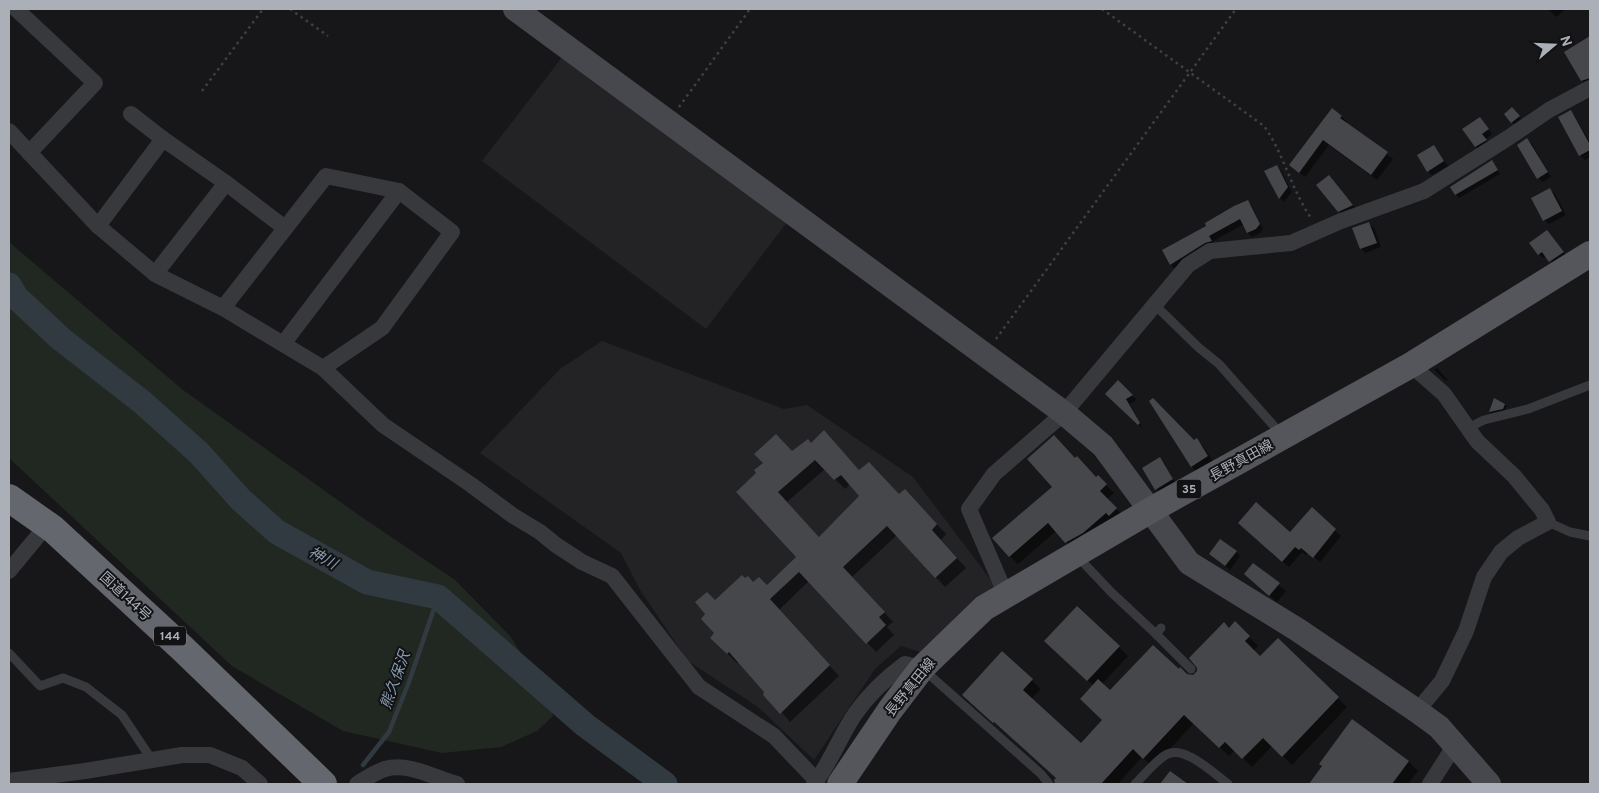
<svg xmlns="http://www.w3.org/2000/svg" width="1599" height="793" viewBox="0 0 1599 793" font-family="Overpass,'Noto Sans JP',sans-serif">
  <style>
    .built { fill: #232326 }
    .green { fill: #212822 }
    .shadow { fill: #0007; fill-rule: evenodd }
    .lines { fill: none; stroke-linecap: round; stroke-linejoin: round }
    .stream { stroke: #313a40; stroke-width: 4.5 }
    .river { stroke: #313a40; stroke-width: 25 }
    .building { fill: #46474b; fill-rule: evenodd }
    .path { stroke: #3f4044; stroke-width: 2.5; stroke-dasharray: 2.5 4; stroke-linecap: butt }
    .lane { stroke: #38393d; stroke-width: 9 }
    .street { stroke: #38393d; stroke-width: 16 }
    .secondary { stroke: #47484d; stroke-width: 24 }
    .primary { stroke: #55565c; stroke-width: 26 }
    .highway { stroke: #65676e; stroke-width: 28 }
    .labels { text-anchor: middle; stroke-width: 4; stroke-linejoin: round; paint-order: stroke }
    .shield { fill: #121214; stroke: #7d8086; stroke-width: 1 }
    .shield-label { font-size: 12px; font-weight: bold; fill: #abafb7 }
    .street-label { font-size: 14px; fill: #abafb7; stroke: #121214 }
    .water-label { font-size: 15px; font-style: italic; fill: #859caf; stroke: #121214 }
  </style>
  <rect width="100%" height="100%" fill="#171719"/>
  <!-- built -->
  <g class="built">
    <polygon points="563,56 788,221 706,329 482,161"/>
    <polygon points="602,341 784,409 807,405 913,477 997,588 923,653 901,646 875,669 814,760 758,707 688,661 640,590 621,553 480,453 560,369"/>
  </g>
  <!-- green -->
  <polygon class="green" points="9,242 183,390 363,518 455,580 510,636 549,697 553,716 537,731 501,747 442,753 343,731 232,666 9,458"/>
  <!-- shadow -->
  <g class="shadow">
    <polygon points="1548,9 1566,9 1556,17"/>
    <polygon points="1590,38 1590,84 1587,85 1582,81 1565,53"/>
    <polygon points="1514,110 1521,119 1514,124 1505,114"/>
    <polygon points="1571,111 1575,116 1590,143 1590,157 1585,160 1580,155 1560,117"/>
    <polygon points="1341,116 1347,122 1346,123 1393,159 1377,180 1329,145 1305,177 1290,165"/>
    <polygon points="1484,123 1492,134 1486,139 1490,145 1480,151 1476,146"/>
    <polygon points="1527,140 1532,144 1551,177 1543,182 1538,178"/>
    <polygon points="1434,146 1448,166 1432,175 1428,171"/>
    <polygon points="1492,161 1500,174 1459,198 1456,194"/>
    <polygon points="1276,167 1281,171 1292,192 1284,202 1280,198 1266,172"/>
    <polygon points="1333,181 1356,209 1343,215 1339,211"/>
    <polygon points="1550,189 1555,194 1566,215 1549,224 1544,220"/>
    <polygon points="1248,201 1252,206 1263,229 1260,233 1252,237 1248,233 1244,224 1213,241 1215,245 1175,269 1171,265 1164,251 1208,226"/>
    <polygon points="1369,224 1374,228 1381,247 1365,253 1361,248"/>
    <polygon points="1547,231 1568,257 1555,265 1546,256 1543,258 1539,254"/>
    <polygon points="1437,368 1448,380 1446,381 1434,370"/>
    <polygon points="1118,382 1137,400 1130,404 1143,429 1107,394"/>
    <polygon points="1505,405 1507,406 1505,410 1491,413 1489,411"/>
    <polygon points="1197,440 1203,446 1214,463 1198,473 1192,467 1194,442"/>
    <path d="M833,441L860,471L899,496L914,500L946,534L941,540L966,568L945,587L897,535L852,577L893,622L887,627L894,635L876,652L809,581L779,610L839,676L790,722L739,661L737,663L712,638L716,633L715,601L754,583L767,587L798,557L738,492L793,453L811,444ZM825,469L845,489L850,484L861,496L820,538L787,502Z"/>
    <polygon points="1159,458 1164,463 1176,484 1161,494 1143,469"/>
    <polygon points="1075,460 1097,479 1098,477 1114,493 1107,499 1124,517 1074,550 1056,531 1018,564 1010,556 1053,487"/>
    <polygon points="1312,509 1341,536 1320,562 1308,552 1306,555 1302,552 1289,567 1245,529 1290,534"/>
    <polygon points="1236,552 1240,556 1230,570 1211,554"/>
    <polygon points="1253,565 1286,591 1277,602 1252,581"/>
    <polygon points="1235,623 1258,646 1253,651 1260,658 1278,639 1347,707 1292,765 1272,746 1252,767 1235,750 1229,756 1194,723 1153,767 1142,757 1118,784 1057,784 1057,778 973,704 1002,653 1041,689 1031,699 1081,745 1103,720 1094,686 1055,650 1119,647 1128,656 1102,684 1110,692 1179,671 1193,676"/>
    <polygon points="1352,721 1409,762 1418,771 1408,784 1310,784"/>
  </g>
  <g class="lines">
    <!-- stream -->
    <polyline class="stream" points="363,765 389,732 409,682 438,597"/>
    <!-- river -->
    <polyline class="river" points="9,285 16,297 61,339 142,402 199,453 241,500 277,532 367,582 438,597 585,725 665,784"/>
  </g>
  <!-- building -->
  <g class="building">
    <polygon points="1590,36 1590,78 1581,81 1564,52"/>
    <polygon points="1512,107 1520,116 1511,123 1504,114"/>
    <polygon points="1332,108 1342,116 1340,118 1388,152 1371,175 1323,140 1299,173 1289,165"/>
    <polygon points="1571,110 1590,145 1590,150 1579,156 1558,117"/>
    <polygon points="1480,117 1489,129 1482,134 1487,140 1475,147 1462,129"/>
    <polygon points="1527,138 1548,172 1537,179 1517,145"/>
    <polygon points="1434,145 1444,161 1427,172 1417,155"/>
    <polygon points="1492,160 1498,170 1455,195 1450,187"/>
    <polygon points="1277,165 1288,187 1279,199 1264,171"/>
    <polygon points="1329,175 1353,205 1349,207 1338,212 1316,185"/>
    <polygon points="1550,188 1562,211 1543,221 1531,198"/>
    <polygon points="1248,200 1260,224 1256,229 1247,233 1240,219 1209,236 1212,241 1205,243 1170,265 1162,250 1206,226 1205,223 1234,206"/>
    <polygon points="1369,222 1377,243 1360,249 1352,228"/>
    <polygon points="1547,230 1564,252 1549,262 1542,252 1538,255 1529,243"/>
    <polygon points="1118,380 1133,395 1126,399 1140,423 1138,425 1105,394"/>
    <polygon points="1153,398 1194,440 1197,438 1208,456 1191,467 1149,401"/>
    <polygon points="1494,398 1505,404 1503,409 1489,412"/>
    <path d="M824,430L859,470L869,462L899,494L905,489L937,524L932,530L957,558L935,578L887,526L843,567L885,612L879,617L886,625L866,644L799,572L770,599L830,665L780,714L763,695L764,692L729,652L727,654L710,638L714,633L701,619L705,614L695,602L707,592L715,600L742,575L745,578L748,576L753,582L759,577L767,585L796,557L736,492L756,473L754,470L763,463L754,454L776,434L792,451L808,439L811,443ZM815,460L834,480L841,475L859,496L819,537L778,492Z"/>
    <polygon points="1054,435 1075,458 1077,456 1096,477 1098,475 1107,484 1100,491 1117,508 1109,516 1106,513 1083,533 1065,543 1048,523 1009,557 992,538 1052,487 1027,459"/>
    <polygon points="1160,457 1173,479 1155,490 1142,468"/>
    <polygon points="1256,502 1290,532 1312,507 1336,529 1313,558 1301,548 1299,550 1295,547 1282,562 1238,523"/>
    <polygon points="1220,539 1237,551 1225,566 1209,554"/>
    <polygon points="1253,563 1280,583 1269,596 1244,574"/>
    <polygon points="1077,606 1120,646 1087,681 1044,641"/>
    <polygon points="1235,621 1250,636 1245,641 1260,656 1278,638 1339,697 1282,757 1263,738 1242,759 1225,742 1219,748 1184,715 1143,759 1133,749 1101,784 1055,784 1054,780 1056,778 994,722 993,723 962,695 1002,651 1033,679 1023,690 1081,743 1102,720 1080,699 1098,679 1110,690 1153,645 1179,669 1180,667 1187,674 1193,675 1197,671 1197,668 1189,658 1224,622 1229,628"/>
    <polygon points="1352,719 1409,761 1392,784 1309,784 1322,766 1319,764"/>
    <polygon points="1170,771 1188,784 1160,784"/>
  </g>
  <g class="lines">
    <!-- path -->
    <g class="path">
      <polyline points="290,9 328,36"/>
      <path d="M1102,9L1264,126C1284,154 1291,189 1311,218"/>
      <polyline points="202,91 263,9"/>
      <polyline points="679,107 750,9"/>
      <polyline points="996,339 1236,9"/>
    </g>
    <!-- lane -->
    <g class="lane">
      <polyline points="1154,304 1198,347 1219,364 1281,434"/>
      <polyline points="1468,428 1484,420 1528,409 1590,385"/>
      <polyline points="1548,522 1570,532 1590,536"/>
      <polyline points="1077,556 1111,592 1156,634 1161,628"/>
      <polyline points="1156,634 1191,669"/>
      <polyline points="9,653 40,686 63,678 86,687 122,715 152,760"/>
      <polyline points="924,670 1041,774 1049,784"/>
      <path d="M1135,784C1144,775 1153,764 1164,756C1182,742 1213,773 1228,784"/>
    </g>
    <!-- street -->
    <g class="street">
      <polyline points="16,9 95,83 29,153"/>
      <polyline points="131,114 163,139"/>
      <polyline points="9,131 98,226 155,274 223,308 323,368 383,425 470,484 512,515 540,532 556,545 582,562 612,576 699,687 774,736 817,781"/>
      <polyline points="226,183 285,228"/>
      <polyline points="98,226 163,139 226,183 155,274"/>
      <polyline points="223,308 326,176 399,191 452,232 382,328 323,368"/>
      <polyline points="283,344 399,191"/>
      <polyline points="1411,365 1444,394 1477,441 1514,476 1542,510 1548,522 1518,538 1501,552 1484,577 1466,631 1442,681 1417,711"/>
      <polyline points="9,571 47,525"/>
      <polyline points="1006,595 969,509 994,474 1064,413 1188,265 1210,251 1291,243 1341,221 1424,191 1508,138 1549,110 1590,88"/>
      <polyline points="9,781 85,771 182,755 210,755 242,768 260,784"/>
      <path d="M357,784C365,779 375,772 385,769C408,762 434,778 457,784"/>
      <path d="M814,784C831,762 840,736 855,714C869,694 886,678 905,664L922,668"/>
      <polyline points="1430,784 1455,745"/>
    </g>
    <!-- secondary -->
    <polyline class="secondary" points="515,9 1064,413 1103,446 1189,563 1298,630 1417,711 1439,727 1489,784"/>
    <!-- primary -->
    <polyline class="primary" points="840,784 890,710 922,668 984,608 1151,510 1411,365 1590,254"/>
    <!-- highway -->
    <polyline class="highway" points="9,498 53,529 182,648 323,784"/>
  </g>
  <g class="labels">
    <!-- shield labels -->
    <g class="shield">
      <rect x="1176.5" y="479.5" width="25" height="19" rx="4"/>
      <rect x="154" y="626.5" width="32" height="19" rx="4"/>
    </g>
    <g class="shield-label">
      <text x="1189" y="493">35</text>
      <text x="170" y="640">144</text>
    </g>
    <!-- street labels -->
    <g class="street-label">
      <text transform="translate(1241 460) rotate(-29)" y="5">長野真田線</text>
      <text transform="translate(126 596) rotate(43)" y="5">国道144号</text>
      <text transform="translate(910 687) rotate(-51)" y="5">長野真田線</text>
    </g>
    <!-- water labels -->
    <g class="water-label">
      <text transform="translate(323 558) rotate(29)" y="5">神川</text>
      <text transform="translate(395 680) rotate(-70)" y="5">熊久保沢</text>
    </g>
  </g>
  <!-- border -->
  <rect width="1599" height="793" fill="none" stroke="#abafb7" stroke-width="20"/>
  <!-- north arrow -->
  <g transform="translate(1554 45) rotate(71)" stroke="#121214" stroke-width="4" paint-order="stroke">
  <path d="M0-4L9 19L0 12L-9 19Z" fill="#abafb7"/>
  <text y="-8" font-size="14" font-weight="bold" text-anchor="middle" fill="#abafb7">N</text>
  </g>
</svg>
